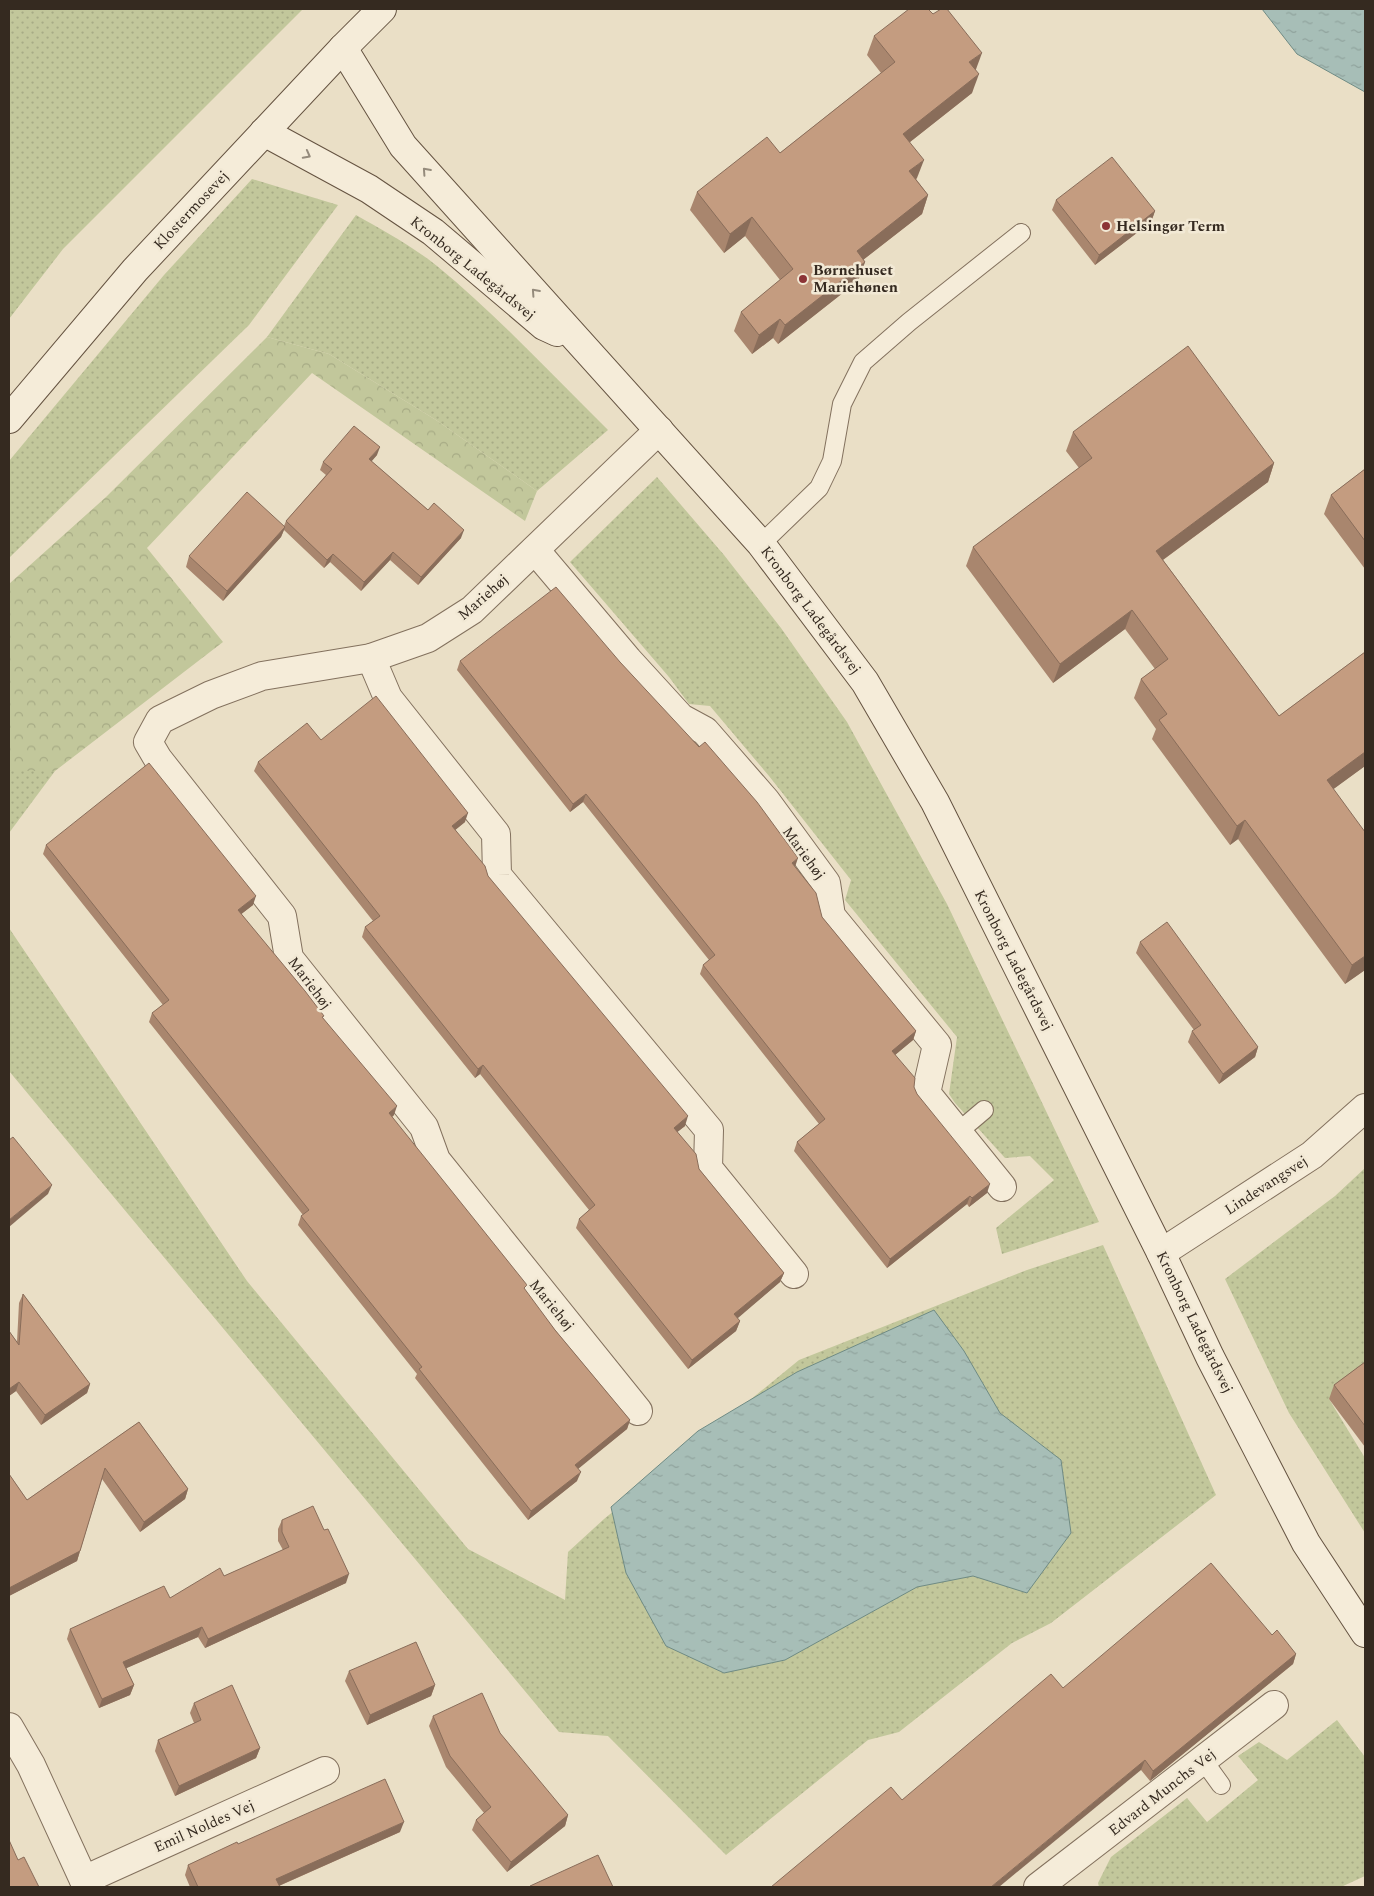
<svg xmlns="http://www.w3.org/2000/svg" width="1374" height="1896" viewBox="0 0 1374 1896" font-family="Spectral,serif">
  <style>
    .grass { fill: url(#grass-dots) }
    .forest { fill: url(#forest-crowns) }
    .water { fill: url(#water-ripples); stroke: #6f8b84 }
    .lines { fill: none; stroke-linecap: round; stroke-linejoin: round }
    .lane-casing { stroke: #83715e; stroke-width: 20 }
    .street-casing { stroke: #83715e; stroke-width: 30 }
    .secondary-casing { stroke: #655341; stroke-width: 30 }
    .lane { stroke: #f5ecd9; stroke-width: 18 }
    .street { stroke: #f5ecd9; stroke-width: 28 }
    .secondary { stroke: #f5ecd9; stroke-width: 28 }
    .wall { fill: #a9866e }
    .shaded-wall { fill: #896d5a }
    .building { fill: #c49c80; stroke: #896d5a }
    .oneway { stroke: #958b7c }
    .poi-dot { fill: #8c3436; stroke: #f2e9d5; stroke-width: 2 }
    .labels { text-anchor: middle; stroke-width: 5; stroke-linejoin: round; paint-order: stroke }
    .street-label { font-size: 15px; fill: #352a20; stroke: #f2e9d5 }
    .poi-label { font-size: 15px; font-weight: bold; fill: #352a20; stroke: #f2e9d5; text-anchor: start }
  </style>
  <defs>
    <pattern id="grass-dots" width="8" height="8" patternUnits="userSpaceOnUse" patternTransform="scale(1.25)"><rect width="8" height="8" fill="#c2c79b"/><path d="M2 2h.1M6 6h.1" fill="none" stroke="#a7ab85" stroke-width="1.8" stroke-linecap="round"/></pattern>
    <pattern id="forest-crowns" width="20" height="18" patternUnits="userSpaceOnUse" patternTransform="scale(1.25)"><rect width="20" height="18" fill="#c2c79b"/><path d="M2 6a3 3 0 1 1 6 0M12 15a3 3 0 1 1 6 0" fill="none" stroke="#a7ab85"/></pattern>
    <pattern id="water-ripples" width="26" height="14" patternUnits="userSpaceOnUse" patternTransform="scale(1.25)"><rect width="26" height="14" fill="#a7beb7"/><path d="M2 4q2-2 4 0t4 0M15 11q2-2 4 0t4 0" fill="none" stroke="#90a39d"/></pattern>
  </defs>
  <rect width="100%" height="100%" fill="#eadfc6"/>
  <!-- grass -->
  <g class="grass">
    <polygon points="9,9 303,9 63,249 9,319"/>
    <polygon points="252,179 338,205 249,325 9,558 9,461 164,275"/>
    <path d="M356,215C384,231 412,246 437,266C498,316 552,375 608,430L537,491L436,420L329,354L267,337Z"/>
    <polygon points="657,477 724,555 781,628 847,722 947,904 1099,1222 1002,1254 996,1228 1054,1180 1030,1156 1005,1158 955,1103 949,1094 957,1037 845,900 851,880 769,776 710,706 689,704 669,677 570,562"/>
    <polygon points="9,771 55,771 9,833"/>
    <polygon points="9,928 247,1281 468,1549 565,1600 568,1552 604,1519 799,1360 1027,1270 1103,1245 1216,1495 1051,1623 1012,1643 899,1732 868,1740 726,1855 608,1736 559,1732 9,1071"/>
    <polygon points="1365,1168 1365,1372 1329,1399 1365,1458 1365,1533 1289,1413 1225,1279 1335,1196"/>
    <polygon points="1337,1720 1365,1757 1365,1876 1341,1887 1099,1887 1098,1883 1111,1857 1187,1798 1207,1822 1258,1780 1238,1756 1259,1742 1287,1760"/>
  </g>
  <!-- forest -->
  <polygon class="forest" points="267,337 329,354 436,420 537,491 525,521 312,373 147,548 223,642 55,771 9,771 9,584 106,497"/>
  <!-- water -->
  <g class="water">
    <polygon points="1262,9 1365,9 1365,92 1297,54"/>
    <polygon points="934,1310 964,1351 1000,1413 1061,1460 1071,1533 1027,1593 973,1576 917,1587 785,1660 724,1673 666,1646 626,1573 611,1507 698,1431 797,1372"/>
  </g>
  <g class="lines">
    <!-- lane casing -->
    <g class="lane-casing">
      <g id="lane">
        <polyline points="761,544 819,488 832,461 842,404 863,362 909,322 1021,233"/>
        <polyline points="958,1132 984,1110"/>
        <polyline points="1203,1760 1221,1785"/>
      </g>
    </g>
    <!-- street casing -->
    <g class="street-casing">
      <g id="street">
        <polyline points="535,550 628,660 681,718 705,731 766,801 826,883 831,916 937,1045 926,1093 1002,1187"/>
        <polyline points="371,658 388,698 496,834 497,875 709,1130 708,1168 794,1274"/>
        <polyline points="1161,1253 1312,1155 1365,1108"/>
        <polyline points="638,1411 436,1160 424,1127 289,958 282,916 158,759 148,742 160,720 211,695 262,676 371,658 428,638 472,610 659,430"/>
        <polyline points="9,1727 31,1765 87,1887"/>
        <polyline points="84,1880 325,1771"/>
        <polyline points="1038,1887 1274,1705"/>
      </g>
    </g>
    <!-- secondary casing -->
    <g class="secondary-casing">
      <g id="secondary">
        <polyline points="343,48 403,146 761,544 865,682 935,802 1161,1253 1210,1357 1306,1543 1365,1633"/>
        <polyline points="264,132 369,189 433,232 544,326 557,332"/>
        <polyline points="9,419 135,270 343,48 382,9"/>
      </g>
    </g>
    <!-- lane -->
    <use href="#lane" class="lane"/>
    <!-- street -->
    <use href="#street" class="street"/>
    <!-- secondary -->
    <use href="#secondary" class="secondary"/>
  </g>
  <!-- wall -->
  <g class="wall">
    <polygon points="874,36 975,70 972,93 910,142 917,178 916,179 928,195 922,214 863,260 865,262 858,281 778,344 773,338 752,354 734,331 741,312 780,280 745,236 724,253 690,210 697,192 780,153 881,73 867,55"/>
    <polygon points="1056,200 1155,211 1151,222 1095,265 1052,210"/>
    <polygon points="1073,432 1274,463 1268,482 1163,560 1279,716 1365,652 1365,766 1333,789 1365,970 1345,984 1238,839 1230,845 1152,739 1156,729 1134,698 1141,679 1155,669 1125,629 1053,683 966,566 973,547 1079,468 1066,451"/>
    <polygon points="377,455 371,461 461,538 418,585 390,560 361,591 330,562 324,568 284,530 281,537 223,601 186,567 189,556 284,526 286,521 326,475 320,470 323,462"/>
    <polygon points="1365,469 1365,569 1324,514 1331,495"/>
    <polygon points="460,661 795,867 822,917 916,1031 913,1040 895,1055 917,1094 987,1193 969,1207 967,1204 887,1268 794,1151 797,1142 819,1124 700,974 703,965 709,960 583,802 570,812 457,670"/>
    <polygon points="321,740 465,822 455,830 488,876 685,1126 677,1132 699,1169 784,1273 780,1282 737,1318 740,1321 736,1331 688,1369 576,1228 579,1219 589,1210 480,1074 475,1078 362,937 365,927 373,921 254,771 258,762"/>
    <polygon points="46,845 253,905 241,914 323,1018 394,1115 392,1117 555,1330 630,1420 627,1429 578,1468 577,1481 528,1520 415,1378 417,1374 298,1225 301,1216 303,1215 149,1022 152,1013 163,1005 43,854"/>
    <polygon points="1140,942 1258,1047 1255,1057 1219,1084 1188,1042 1192,1031 1194,1030 1136,953"/>
    <polygon points="23,1294 90,1384 87,1393 41,1425 16,1391 9,1396 9,1331 17,1342 19,1303"/>
    <polygon points="1365,1362 1365,1447 1329,1399 1334,1385"/>
    <polygon points="139,1422 188,1489 185,1499 140,1532 102,1479 77,1561 9,1596 9,1474 27,1500"/>
    <polygon points="282,1520 346,1583 205,1648 198,1637 126,1668 134,1685 130,1695 99,1708 67,1639 70,1629 170,1598 224,1576 283,1550 278,1541 278,1529"/>
    <polygon points="1272,1635 1296,1654 1293,1664 1150,1781 1141,1770 902,1800 1063,1688"/>
    <polygon points="349,1671 435,1685 431,1696 367,1725 345,1681"/>
    <polygon points="194,1703 260,1748 256,1758 175,1796 155,1751 158,1740 194,1723 190,1713"/>
    <polygon points="433,1716 568,1815 565,1826 507,1872 472,1830 476,1820 484,1813 446,1767 429,1726"/>
    <polygon points="400,1832 279,1886 280,1887 190,1887 185,1875 188,1865 238,1844"/>
  </g>
  <!-- shaded-wall -->
  <g class="shaded-wall">
    <polygon points="982,53 975,72 969,62"/>
    <polygon points="979,74 972,93 896,153 903,134"/>
    <polygon points="924,160 917,178 902,190 909,171"/>
    <polygon points="928,195 922,214 850,270 857,251"/>
    <polygon points="1155,211 1151,222 1095,265 1099,255"/>
    <polygon points="752,217 745,236 724,253 730,234"/>
    <polygon points="865,262 858,281 778,344 785,325"/>
    <polygon points="780,319 773,338 752,354 759,335"/>
    <polygon points="380,447 377,455 366,468 369,459"/>
    <polygon points="1274,463 1268,482 1149,570 1156,551"/>
    <polygon points="285,527 281,537 223,601 227,591"/>
    <polygon points="464,530 461,538 418,585 421,577"/>
    <polygon points="393,552 390,560 361,591 364,582"/>
    <polygon points="333,554 330,562 324,568 327,560"/>
    <polygon points="1132,610 1125,629 1053,683 1060,664"/>
    <polygon points="1365,752 1365,766 1320,799 1327,780"/>
    <polygon points="586,794 583,802 570,812 573,804"/>
    <polygon points="468,813 465,822 449,835 452,826"/>
    <polygon points="1245,820 1238,839 1230,845 1237,826"/>
    <polygon points="798,858 795,867 792,863"/>
    <polygon points="256,896 253,905 235,919 238,910"/>
    <polygon points="1365,956 1365,970 1345,984 1352,965"/>
    <polygon points="916,1031 913,1040 889,1060 892,1051"/>
    <polygon points="1258,1047 1255,1057 1219,1084 1223,1074"/>
    <polygon points="483,1065 480,1074 475,1078 478,1069"/>
    <polygon points="397,1106 394,1115 386,1122 389,1113"/>
    <polygon points="688,1116 685,1126 671,1137 674,1128"/>
    <polygon points="990,1184 987,1193 969,1207 972,1198"/>
    <polygon points="52,1185 48,1194 9,1227 9,1220"/>
    <polygon points="970,1196 967,1204 887,1268 890,1259"/>
    <polygon points="784,1273 780,1282 731,1324 734,1314"/>
    <polygon points="740,1321 736,1331 688,1369 692,1360"/>
    <polygon points="19,1382 16,1391 9,1396 9,1389"/>
    <polygon points="90,1384 87,1393 41,1425 45,1415"/>
    <polygon points="630,1420 627,1429 572,1474 575,1465"/>
    <polygon points="581,1472 577,1481 528,1520 531,1511"/>
    <polygon points="188,1489 185,1499 140,1532 144,1522"/>
    <polygon points="80,1551 77,1561 9,1596 9,1588"/>
    <polygon points="349,1574 346,1583 205,1648 208,1639"/>
    <polygon points="202,1627 198,1637 120,1671 123,1662"/>
    <polygon points="1296,1654 1293,1664 1150,1781 1153,1771"/>
    <polygon points="134,1685 130,1695 99,1708 102,1699"/>
    <polygon points="435,1685 431,1696 367,1725 370,1715"/>
    <polygon points="260,1748 256,1758 175,1796 179,1786"/>
    <polygon points="1145,1760 1141,1770 999,1887 991,1887"/>
    <polygon points="568,1815 565,1826 507,1872 511,1862"/>
    <polygon points="404,1822 400,1832 276,1887 276,1879"/>
  </g>
  <!-- building -->
  <g class="building">
    <polygon points="909,9 928,9 933,14 941,9 947,9 982,53 969,62 979,74 903,134 924,160 909,171 928,195 857,251 865,262 785,325 780,319 759,335 741,312 793,269 752,217 730,234 697,192 767,137 780,153 895,62 874,36"/>
    <polygon points="1112,157 1155,211 1099,255 1056,200"/>
    <polygon points="1188,346 1274,463 1156,551 1279,716 1365,652 1365,752 1327,780 1365,832 1365,956 1352,965 1245,820 1237,826 1159,720 1167,714 1141,679 1168,659 1132,610 1060,664 973,547 1092,458 1073,432"/>
    <polygon points="354,426 380,447 369,459 428,510 434,503 464,530 421,577 393,552 364,582 333,554 327,560 286,521 332,469 323,462"/>
    <polygon points="1365,469 1365,541 1331,495"/>
    <polygon points="247,492 285,527 227,591 189,556"/>
    <polygon points="556,587 620,662 699,747 705,742 757,802 798,858 792,863 816,893 822,917 916,1031 892,1051 915,1078 914,1087 917,1094 990,1184 972,1198 970,1196 890,1259 797,1142 825,1119 703,965 715,955 586,794 573,804 460,661"/>
    <polygon points="376,696 468,813 452,826 485,866 488,876 688,1116 674,1128 696,1154 699,1169 784,1273 734,1314 740,1321 692,1360 579,1219 595,1205 483,1065 478,1069 365,927 380,916 258,762 307,723 321,740"/>
    <polygon points="149,763 256,896 238,910 305,991 324,1016 322,1017 397,1106 389,1113 527,1285 524,1288 555,1330 630,1420 575,1465 581,1472 531,1511 419,1369 422,1367 301,1216 309,1210 152,1013 169,1000 46,845"/>
    <polygon points="1167,922 1258,1047 1223,1074 1192,1031 1201,1025 1140,942"/>
    <polygon points="13,1137 52,1185 9,1220 9,1140"/>
    <polygon points="23,1294 90,1384 45,1415 19,1382 9,1389 9,1331 19,1345"/>
    <polygon points="1365,1362 1365,1426 1334,1385"/>
    <polygon points="139,1422 188,1489 144,1522 105,1468 80,1551 9,1588 9,1474 27,1500"/>
    <polygon points="313,1506 324,1530 328,1529 349,1574 208,1639 202,1627 123,1662 134,1685 102,1699 70,1629 164,1586 170,1598 220,1568 224,1576 289,1547 282,1532 282,1520"/>
    <polygon points="1211,1563 1272,1635 1277,1630 1296,1654 1153,1771 1145,1760 991,1887 771,1887 891,1787 902,1800 1051,1674 1063,1688"/>
    <polygon points="416,1642 435,1685 370,1715 349,1671"/>
    <polygon points="232,1685 260,1748 179,1786 158,1740 201,1720 194,1703"/>
    <polygon points="482,1693 500,1733 568,1815 511,1862 476,1820 491,1807 450,1756 433,1716"/>
    <polygon points="385,1779 404,1822 276,1879 280,1887 198,1887 188,1865 237,1842 238,1844"/>
    <polygon points="9,1840 18,1860 24,1857 39,1887 9,1887"/>
    <polygon points="598,1855 613,1887 531,1887 530,1886"/>
  </g>
  <!-- one-way arrows -->
  <defs><path id="oneway-chevron" d="M-2-3.5L2.5 0L-2 3.5" fill="none" stroke-width="1.6" stroke-linecap="round" stroke-linejoin="round" transform="scale(1.25)"/></defs>
  <g class="oneway">
    <use href="#oneway-chevron" transform="translate(307 155) rotate(28)"/>
    <use href="#oneway-chevron" transform="translate(426 171) rotate(-132)"/>
    <use href="#oneway-chevron" transform="translate(535 292) rotate(-132)"/>
  </g>
  <!-- markers -->
  <g class="poi-dot">
    <circle cx="1106" cy="226" r="5"/>
    <circle cx="803" cy="279" r="5"/>
  </g>
  <g class="labels">
    <!-- street labels -->
    <g class="street-label">
      <text transform="translate(191 210) rotate(-47)" y="5">Klostermosevej</text>
      <text transform="translate(473 268) rotate(39)" y="5">Kronborg Ladegårdsvej</text>
      <text transform="translate(483 597) rotate(-41)" y="5">Mariehøj</text>
      <text transform="translate(811 610) rotate(53)" y="5">Kronborg Ladegårdsvej</text>
      <text transform="translate(804 853) rotate(54)" y="5">Mariehøj</text>
      <text transform="translate(1014 960) rotate(63)" y="5">Kronborg Ladegårdsvej</text>
      <text transform="translate(310 983) rotate(53)" y="5">Mariehøj</text>
      <text transform="translate(1266 1185) rotate(-33)" y="5">Lindevangsvej</text>
      <text transform="translate(552 1305) rotate(51)" y="5">Mariehøj</text>
      <text transform="translate(1195 1322) rotate(64)" y="5">Kronborg Ladegårdsvej</text>
      <text transform="translate(1162 1792) rotate(-38)" y="5">Edvard Munchs Vej</text>
      <text transform="translate(204 1826) rotate(-24)" y="5">Emil Noldes Vej</text>
    </g>
    <!-- poi labels -->
    <g class="poi-label">
      <text x="1116" y="231">Helsingør Term</text>
      <text x="813" y="275">Børnehuset<tspan x="813" dy="17">Mariehønen</tspan></text>
    </g>
  </g>
  <!-- border -->
  <rect width="1374" height="1896" fill="none" stroke="#352a20" stroke-width="20"/>
</svg>
